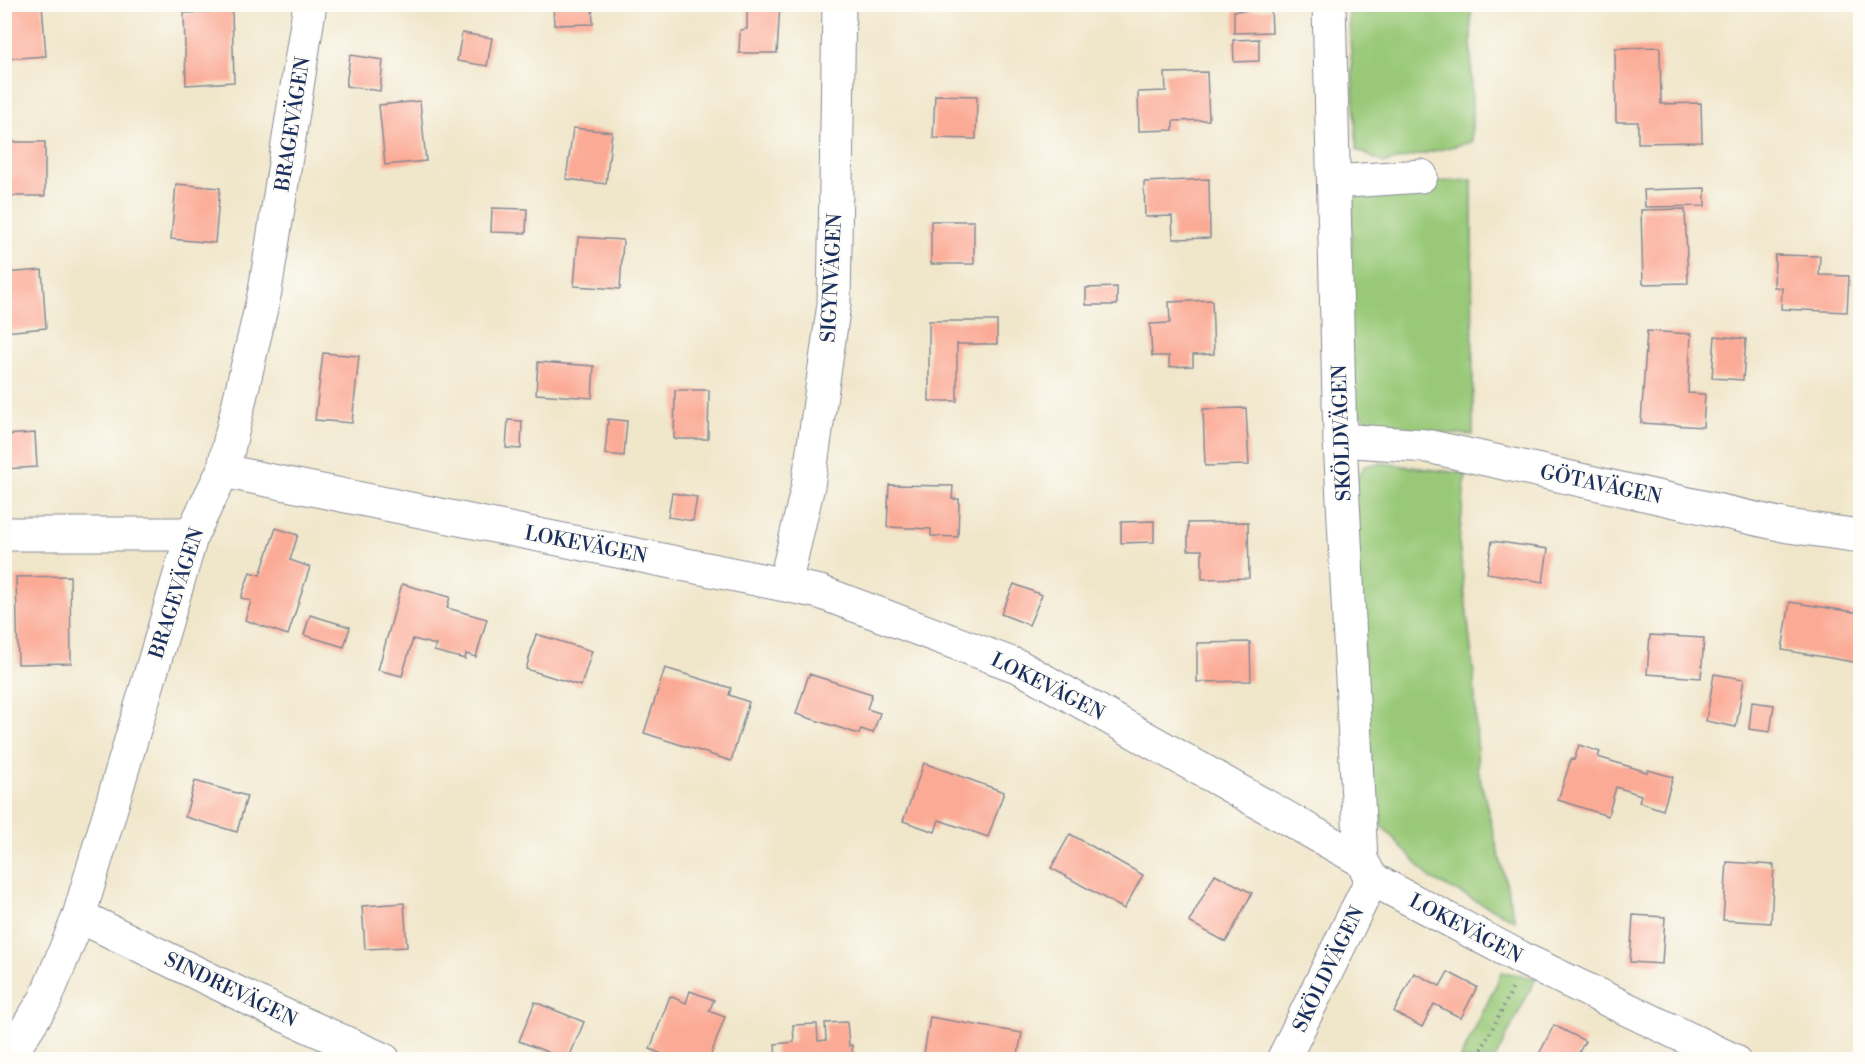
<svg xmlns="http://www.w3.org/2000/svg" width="1865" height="1064" viewBox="0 0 1865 1064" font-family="'Libre Bodoni',serif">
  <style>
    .green { fill: #99c978; stroke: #5a7c6b; stroke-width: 1.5 }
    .building { fill: #fbaa95 }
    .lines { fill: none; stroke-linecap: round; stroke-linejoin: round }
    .minor-casing { stroke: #868a94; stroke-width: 35 }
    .path { stroke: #868a94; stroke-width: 4; stroke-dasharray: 1.5 4.5; stroke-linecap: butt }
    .minor { stroke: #fff; stroke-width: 33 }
    .labels { text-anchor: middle; stroke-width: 4.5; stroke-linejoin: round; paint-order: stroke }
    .street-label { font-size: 20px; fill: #1b2f5e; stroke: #fdfcf7 }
  </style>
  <rect width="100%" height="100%" fill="#fdfcf7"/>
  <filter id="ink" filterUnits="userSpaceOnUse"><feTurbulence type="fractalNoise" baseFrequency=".0167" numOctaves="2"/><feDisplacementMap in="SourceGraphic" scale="12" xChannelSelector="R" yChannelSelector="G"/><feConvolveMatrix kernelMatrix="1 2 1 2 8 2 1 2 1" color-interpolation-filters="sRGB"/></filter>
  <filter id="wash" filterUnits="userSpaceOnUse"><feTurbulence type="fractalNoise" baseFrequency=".008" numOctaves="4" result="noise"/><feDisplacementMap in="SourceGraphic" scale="24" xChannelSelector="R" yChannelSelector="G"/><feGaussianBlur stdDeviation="1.35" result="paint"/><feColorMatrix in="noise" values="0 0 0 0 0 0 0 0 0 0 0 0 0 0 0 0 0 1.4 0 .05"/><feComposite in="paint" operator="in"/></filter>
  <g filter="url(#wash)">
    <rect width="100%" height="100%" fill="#f0e6ca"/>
    <!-- green -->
    <g class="green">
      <polygon points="1348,5 1471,5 1472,142 1384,163 1357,150"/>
      <polygon points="1472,180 1473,435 1379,429 1346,403 1353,197 1369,185"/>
      <polygon points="1382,463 1466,474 1459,543 1474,675 1478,770 1515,920 1431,879 1382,826 1373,784 1352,490 1364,466"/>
      <polygon points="1502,972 1536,978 1495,1059 1460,1060"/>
    </g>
    <g id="blocks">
      <!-- building -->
      <g class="building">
        <polygon points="42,4 46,56 4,59 4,5"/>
        <polygon points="553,4 592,4 593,24 554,25"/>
        <polygon points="747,4 780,4 777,53 739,53 740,30 747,29"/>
        <polygon points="1271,9 1272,32 1234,33 1234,11"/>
        <polygon points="232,11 234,82 186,85 184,13"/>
        <polygon points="462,33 492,38 487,66 457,61"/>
        <polygon points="1259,39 1259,61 1234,62 1233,40"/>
        <polygon points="1660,47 1661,104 1701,103 1702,142 1638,143 1638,122 1616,122 1615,48"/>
        <polygon points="350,55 383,60 380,91 346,86"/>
        <polygon points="1207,72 1209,120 1173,121 1173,130 1139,131 1138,92 1166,91 1165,73"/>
        <polygon points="935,95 977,96 976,139 933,138"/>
        <polygon points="420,101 426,161 385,165 379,105"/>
        <polygon points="573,128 612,132 606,184 566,179"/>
        <rect x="4" y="142" width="41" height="54"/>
        <polygon points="1209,179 1210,238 1173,239 1172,216 1145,217 1144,182"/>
        <polygon points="176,184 220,188 215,243 171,239"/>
        <polygon points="1705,188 1705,206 1645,207 1644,190"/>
        <polygon points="492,208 527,209 526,233 491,232"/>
        <polygon points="1685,209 1688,283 1643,284 1641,210"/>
        <rect x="931" y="221" width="43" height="43"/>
        <polygon points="578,237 623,240 620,289 574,286"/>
        <polygon points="1775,255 1820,256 1819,275 1849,276 1847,312 1781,309 1782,288 1774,287"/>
        <polygon points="42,270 46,328 4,332 4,273"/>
        <polygon points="1117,287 1117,305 1086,305 1086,288"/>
        <polygon points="1212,300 1214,354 1193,355 1193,366 1169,367 1169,356 1152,356 1150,324 1170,323 1169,302"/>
        <polygon points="929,321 997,321 997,344 957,344 957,401 929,401"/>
        <polygon points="1647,331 1691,334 1688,393 1705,394 1703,427 1641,423"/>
        <polygon points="1715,336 1746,339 1743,380 1712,378"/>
        <polygon points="323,353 359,356 352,423 315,420"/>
        <polygon points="538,362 594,366 592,398 536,394"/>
        <polygon points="675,390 709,390 708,439 674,439"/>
        <polygon points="1246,408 1249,465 1205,466 1203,409"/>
        <polygon points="608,419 627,421 624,456 605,454"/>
        <polygon points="508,420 522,421 521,449 506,448"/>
        <polygon points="35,433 37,467 4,469 4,435"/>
        <polygon points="889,485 953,486 952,499 959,499 958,537 931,536 931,529 887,527"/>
        <polygon points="672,493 697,497 693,521 668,517"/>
        <polygon points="1154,521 1154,542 1121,543 1121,522"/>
        <polygon points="1248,522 1249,578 1202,579 1202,550 1188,550 1188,523"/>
        <polygon points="276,528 298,535 290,560 310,567 288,635 245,620 251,601 241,598 250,572 260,575"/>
        <polygon points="1492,541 1548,549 1543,582 1487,573"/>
        <polygon points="70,576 71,663 18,664 16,577"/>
        <polygon points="402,584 450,597 447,608 487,619 476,657 466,654 465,659 434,651 436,645 413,639 402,676 378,670"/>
        <polygon points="1014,584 1042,595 1029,625 1001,614"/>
        <polygon points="1790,602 1860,613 1860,663 1782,650"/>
        <polygon points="310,615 350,627 344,647 304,635"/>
        <polygon points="536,634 592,651 581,686 526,669"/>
        <polygon points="1650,635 1704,638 1701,678 1647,674"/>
        <polygon points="1250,642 1251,681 1197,682 1197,643"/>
        <polygon points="665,668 731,688 729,695 749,702 731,761 644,733"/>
        <polygon points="809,674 872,694 867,709 880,713 873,733 861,729 859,734 796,714"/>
        <polygon points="1714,674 1744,679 1736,727 1706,721"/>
        <polygon points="1752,702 1774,705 1770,732 1749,729"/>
        <polygon points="1579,745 1600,752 1598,757 1647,772 1648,770 1673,777 1663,810 1639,802 1641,795 1616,787 1608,816 1558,800 1571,759 1574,760"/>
        <polygon points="924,763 1004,792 988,837 939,820 935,832 903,821"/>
        <polygon points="195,781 247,796 237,832 185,817"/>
        <polygon points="1070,834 1143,875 1124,909 1051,868"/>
        <polygon points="1727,862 1774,865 1771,923 1723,920"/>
        <polygon points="1215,874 1252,893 1226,942 1189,922"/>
        <polygon points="404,903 407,947 365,949 362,906"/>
        <polygon points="1633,915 1665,917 1662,964 1630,962"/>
        <polygon points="1448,972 1477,987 1461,1018 1434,1004 1422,1027 1394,1012 1414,973 1440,986"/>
        <polygon points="690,991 714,1000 709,1011 725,1017 709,1060 676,1060 650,1049 670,996 686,1003"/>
        <polygon points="535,1002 584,1022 568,1060 519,1041"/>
        <polygon points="930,1017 1022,1033 1017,1060 923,1060"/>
        <polygon points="847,1022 849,1046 852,1045 853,1060 776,1060 775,1044 794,1042 793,1025 817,1024 818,1041 826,1040 825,1023"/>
        <polygon points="1554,1025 1585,1041 1575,1060 1536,1060"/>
      </g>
    </g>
  </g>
  <g filter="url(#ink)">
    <use href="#blocks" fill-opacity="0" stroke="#868a94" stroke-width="1.5"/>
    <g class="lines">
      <!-- minor casing -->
      <g class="minor-casing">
        <g id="minor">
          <polyline points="1329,4 1340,440 1361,860"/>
          <polyline points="1334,182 1421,176"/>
          <polyline points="1340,440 1427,446 1788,526 1860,536"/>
          <polyline points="223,471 820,592 1020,667 1361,860 1372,879 1527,961 1733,1060"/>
          <polyline points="4,534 192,534"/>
          <polyline points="785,584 808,486 834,304 839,4"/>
          <polyline points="79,916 277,1012 384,1060"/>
          <polyline points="4,1058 11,1053 45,1000 79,916 192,534 223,471 265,291 310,4"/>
          <polyline points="1283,1060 1372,879"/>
        </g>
      </g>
      <!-- path -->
      <polyline class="path" points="1476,1060 1513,988"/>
      <!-- minor -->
      <use href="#minor" class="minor"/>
    </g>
  </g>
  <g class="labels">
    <!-- street labels -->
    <g class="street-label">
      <text transform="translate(292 124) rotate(-81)" y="7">BRAGEVÄGEN</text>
      <text transform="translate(831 278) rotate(-87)" y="7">SIGYNVÄGEN</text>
      <text transform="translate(1341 433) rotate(-92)" y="7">SKÖLDVÄGEN</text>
      <text transform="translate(1601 484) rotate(12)" y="7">GÖTAVÄGEN</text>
      <text transform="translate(586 544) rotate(11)" y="7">LOKEVÄGEN</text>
      <text transform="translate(176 593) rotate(-72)" y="7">BRAGEVÄGEN</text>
      <text transform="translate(1048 686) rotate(27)" y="7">LOKEVÄGEN</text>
      <text transform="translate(1466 928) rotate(28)" y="7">LOKEVÄGEN</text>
      <text transform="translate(1328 969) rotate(-64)" y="7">SKÖLDVÄGEN</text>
      <text transform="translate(231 989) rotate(26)" y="7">SINDREVÄGEN</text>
    </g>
  </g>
  <!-- margin -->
  <rect width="1865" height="1064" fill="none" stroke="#fdfcf7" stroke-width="24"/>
</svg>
